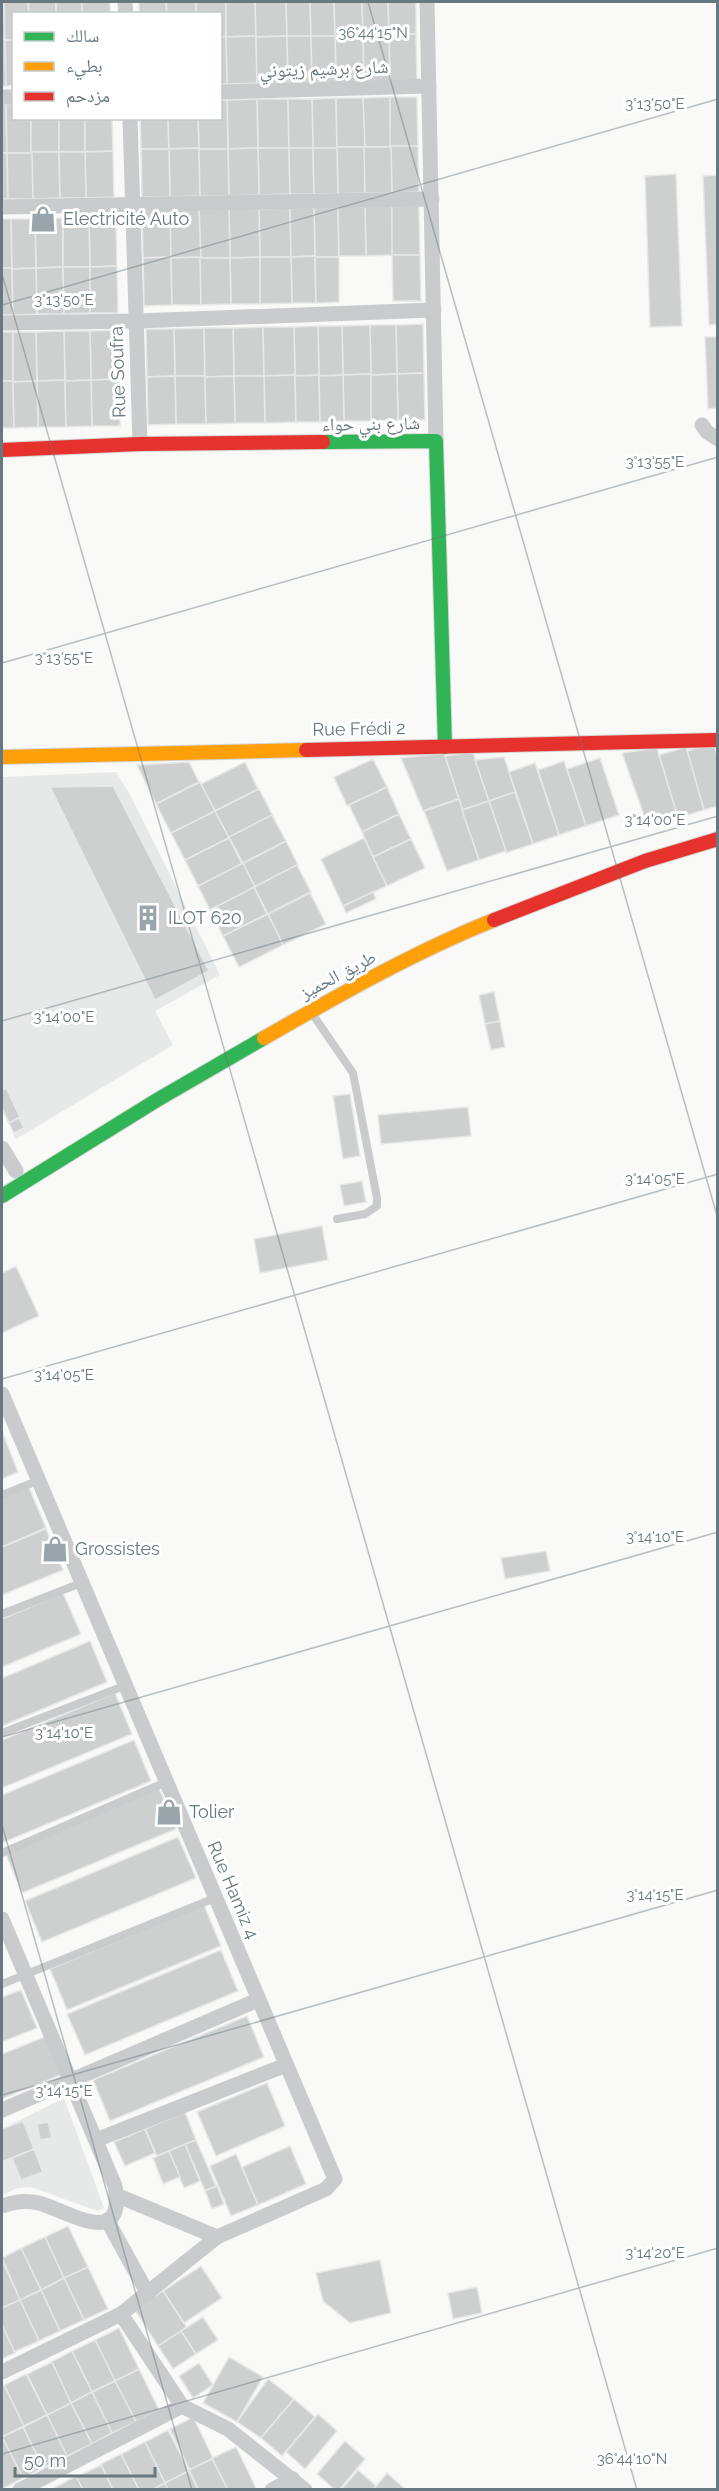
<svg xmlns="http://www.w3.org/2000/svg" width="719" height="2491" viewBox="0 0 719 2491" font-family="Raleway,'Noto Naskh Arabic',sans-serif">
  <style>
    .built { fill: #e7e9e8 }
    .building { fill: #ced0d0; stroke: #e8e8e8; stroke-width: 1.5 }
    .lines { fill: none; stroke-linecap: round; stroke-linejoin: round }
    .fast-casing { stroke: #d5d6d6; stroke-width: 16 }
    .slow-casing { stroke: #d5d6d6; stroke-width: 16 }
    .jam-casing { stroke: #d5d6d6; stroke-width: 16 }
    .lane { stroke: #cacbcc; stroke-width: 8 }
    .street { stroke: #cacbcc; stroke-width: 15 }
    .fast { stroke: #30b455; stroke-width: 14 }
    .slow { stroke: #ff9f0a; stroke-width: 14 }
    .jam { stroke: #e5322d; stroke-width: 14 }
    .ticks { fill: none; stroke: #667880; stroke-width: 1.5; stroke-opacity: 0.45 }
    .labels { text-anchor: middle; stroke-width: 6; stroke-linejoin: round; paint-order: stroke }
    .street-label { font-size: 18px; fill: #667880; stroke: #fff }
    .poi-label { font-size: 18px; fill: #667880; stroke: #fff; text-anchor: start }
    .ticks-label { font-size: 15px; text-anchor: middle; fill: #667880; stroke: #fff; stroke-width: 6; stroke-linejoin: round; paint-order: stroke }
  </style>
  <rect width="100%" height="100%" fill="#f9f9f8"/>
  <!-- built -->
  <g class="built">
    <polygon points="116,772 129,793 220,975 155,1011 173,1045 16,1139 2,1110 2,777"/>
    <polygon points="64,2098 104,2208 97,2211 31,2187 18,2188 2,2195 2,2129"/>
  </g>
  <!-- building -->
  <g class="building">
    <polygon points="2,2 4,2 5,39 2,39"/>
    <polygon points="4,2 28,2 29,14 14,14 14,40 5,40"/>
    <polygon points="28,2 56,2 56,14 29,14"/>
    <rect x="56" y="2" width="26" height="12"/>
    <rect x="82" y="2" width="28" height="12"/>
    <polygon points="139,2 166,2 167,14 139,14"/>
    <polygon points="166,2 196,2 196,14 167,14"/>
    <polygon points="196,2 226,2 226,37 220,37 220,14 196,14"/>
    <polygon points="226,2 255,2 256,36 226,37"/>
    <polygon points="255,2 286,2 287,36 256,37"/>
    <polygon points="286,2 310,2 311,36 287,36"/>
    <polygon points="310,2 334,2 335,36 311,36"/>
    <polygon points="334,2 362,2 363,35 335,35"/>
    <polygon points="362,2 388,2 389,35 363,35"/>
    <polygon points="388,2 416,2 416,34 389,34"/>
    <polygon points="389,34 416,34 417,80 390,81"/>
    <polygon points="335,35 363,35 364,81 336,82"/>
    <polygon points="363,35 389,35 390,81 364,81"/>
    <polygon points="256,36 257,83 227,84 226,37"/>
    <polygon points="287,36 288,83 257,83 256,37"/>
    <polygon points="287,36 311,36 312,82 288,83"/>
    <polygon points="311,36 335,36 336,82 312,82"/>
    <polygon points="220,37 226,37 227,84 220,84"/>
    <polygon points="2,39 5,39 6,86 2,86"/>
    <polygon points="5,40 14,40 14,85 6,86"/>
    <polygon points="390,97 391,147 364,147 363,98"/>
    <polygon points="390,97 417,97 418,146 390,146"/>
    <polygon points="336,98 337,148 313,148 312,99"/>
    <polygon points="336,98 363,98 365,147 337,147"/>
    <polygon points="257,99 288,99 289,148 258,148"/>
    <polygon points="257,99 258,148 228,149 227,100"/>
    <polygon points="288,99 312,99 313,148 289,148"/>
    <polygon points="220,100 227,100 228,149 199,149 198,118 220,118"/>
    <polygon points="2,104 6,104 7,153 2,153"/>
    <polygon points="6,104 14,104 14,118 31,118 32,153 7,153"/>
    <rect x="31" y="118" width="28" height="34"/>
    <rect x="59" y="118" width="26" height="34"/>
    <polygon points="85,118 112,118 113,151 85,152"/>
    <polygon points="140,118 168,118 169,149 141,149"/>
    <polygon points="168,118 198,118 199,148 169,149"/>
    <polygon points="390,146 418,146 419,192 392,193"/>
    <polygon points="337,147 365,147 365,193 338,194"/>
    <polygon points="364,147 391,147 392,193 365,193"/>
    <polygon points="199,148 200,196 170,197 169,149"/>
    <polygon points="258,148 289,148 290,194 259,195"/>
    <polygon points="258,148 259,195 229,196 228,149"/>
    <polygon points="289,148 313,148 314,194 290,194"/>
    <polygon points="313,148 337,148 338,194 314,194"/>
    <polygon points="141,149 169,149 170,197 142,197"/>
    <polygon points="199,149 228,149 229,196 200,196"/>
    <polygon points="113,151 114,197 86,198 85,152"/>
    <polygon points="31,152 59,152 60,198 33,199"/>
    <polygon points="59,152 85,152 86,198 60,198"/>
    <polygon points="2,153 7,153 8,199 2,199"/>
    <polygon points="7,153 32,153 33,199 8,199"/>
    <polygon points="676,174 682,326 650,327 645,176"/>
    <polygon points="718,175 718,324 709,325 703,176"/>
    <polygon points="392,206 393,255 366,256 365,207"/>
    <polygon points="392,206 419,206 420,255 392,255"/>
    <polygon points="338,207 339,257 315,257 314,208"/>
    <polygon points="338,207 365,207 366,256 339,256"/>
    <polygon points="290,208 291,257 260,257 259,209"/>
    <polygon points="290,208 314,208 315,256 291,257"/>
    <polygon points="229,209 259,209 260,257 230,258"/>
    <polygon points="229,209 230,258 200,258 199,210"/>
    <polygon points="170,210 171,257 143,258 142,211"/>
    <polygon points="170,210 199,210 201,257 171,258"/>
    <polygon points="116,217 117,266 90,267 89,218"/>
    <polygon points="63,218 63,267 36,268 35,219"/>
    <polygon points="63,218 89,218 90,267 63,267"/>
    <polygon points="2,219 11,219 12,268 2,268"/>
    <polygon points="11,219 35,219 36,268 12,269"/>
    <polygon points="392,255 420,255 421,301 393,301"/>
    <polygon points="315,256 316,303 292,303 291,257"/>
    <polygon points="171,257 172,305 144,306 143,258"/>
    <polygon points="201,257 201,305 172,305 171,258"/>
    <polygon points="260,257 260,304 231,304 230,258"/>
    <polygon points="260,257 291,257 292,303 260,304"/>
    <polygon points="315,257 339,257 339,302 316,303"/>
    <polygon points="200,258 230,258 231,304 201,305"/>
    <polygon points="117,266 118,313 90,313 90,267"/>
    <polygon points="63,267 64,314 37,314 36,268"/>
    <polygon points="63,267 90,267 90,313 64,314"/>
    <polygon points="2,268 12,268 13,315 2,315"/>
    <polygon points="36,268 37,314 13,315 12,269"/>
    <polygon points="423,324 424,373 397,374 396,325"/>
    <polygon points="370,325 396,325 397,374 371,375"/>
    <polygon points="370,325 371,374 343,375 342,326"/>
    <polygon points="318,326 342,326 343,375 319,376"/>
    <polygon points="318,326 319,375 295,376 294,327"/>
    <polygon points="263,327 264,376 234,376 233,328"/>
    <polygon points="263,327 294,327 295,375 264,376"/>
    <polygon points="204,328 205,376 175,376 174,329"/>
    <polygon points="204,328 233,328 234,376 205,377"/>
    <polygon points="146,329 174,329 175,376 147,377"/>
    <polygon points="118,330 119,379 91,380 90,331"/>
    <polygon points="64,331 90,331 91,380 65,381"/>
    <polygon points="64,331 65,380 37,381 36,332"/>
    <rect x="2" y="332" width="11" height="49"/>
    <polygon points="13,332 36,332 37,381 13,382"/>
    <polygon points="705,337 718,337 718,408 708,409"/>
    <polygon points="424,373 425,420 398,420 397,374"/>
    <polygon points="371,374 371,421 344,421 343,375"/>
    <polygon points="397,374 398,420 371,421 371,375"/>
    <polygon points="295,375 296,422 265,423 264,376"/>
    <polygon points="319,375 320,422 296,422 295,376"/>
    <polygon points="343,375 344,421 320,422 319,376"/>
    <polygon points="175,376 205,376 206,424 176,424"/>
    <polygon points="175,376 176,424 148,425 147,377"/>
    <polygon points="234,376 264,376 265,423 235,423"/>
    <polygon points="234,376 235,423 206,424 205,377"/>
    <polygon points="119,379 120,426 92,426 91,380"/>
    <polygon points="65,380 66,427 38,427 37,381"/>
    <polygon points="91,380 92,426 66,427 65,381"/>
    <polygon points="2,381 13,381 14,428 2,428"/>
    <polygon points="37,381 38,427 14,428 13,382"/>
    <polygon points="713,743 718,758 718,806 704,810 687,751"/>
    <polygon points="686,747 704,810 678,818 659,755"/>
    <polygon points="657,748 678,818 648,827 622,753"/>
    <polygon points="473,752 489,801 462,810 445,756"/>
    <polygon points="444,753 459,799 423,811 401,758"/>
    <polygon points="504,757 516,792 489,801 475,760"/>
    <polygon points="600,758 619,815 586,826 567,769"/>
    <polygon points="373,759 387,787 347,806 334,777"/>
    <polygon points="564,761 586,826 559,835 538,770"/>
    <polygon points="189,762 199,782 156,804 137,765"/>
    <polygon points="245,762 258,789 215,811 201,784"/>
    <polygon points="535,763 559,835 533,844 509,772"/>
    <polygon points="200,782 215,811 171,833 156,804"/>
    <polygon points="113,786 209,971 155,1000 50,787"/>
    <polygon points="387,787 399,814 362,832 349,805"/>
    <polygon points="259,789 273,816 229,838 215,811"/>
    <polygon points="515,792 533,844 506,853 489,801"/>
    <polygon points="459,799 479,860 447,871 424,811"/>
    <polygon points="489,801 506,851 479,860 462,810"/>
    <polygon points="215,811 229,838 185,860 171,833"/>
    <polygon points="399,814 411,839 373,857 362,832"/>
    <polygon points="272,815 286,841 243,863 229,837"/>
    <polygon points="229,838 242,864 198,886 185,860"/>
    <polygon points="364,838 387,886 343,906 321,859"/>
    <polygon points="411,839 425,868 387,886 373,857"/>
    <polygon points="286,841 298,865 254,887 242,864"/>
    <polygon points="243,863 255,887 210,910 198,886"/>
    <polygon points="297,865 311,892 268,914 254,887"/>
    <polygon points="254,887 267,914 223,936 210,910"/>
    <polygon points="373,892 376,899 346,913 343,906"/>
    <polygon points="310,893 326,924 283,945 268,914"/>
    <polygon points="268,914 283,945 239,967 223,936"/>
    <polygon points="494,992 500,1021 485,1024 479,995"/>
    <polygon points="500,1021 505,1047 491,1050 485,1024"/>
    <polygon points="6,1088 20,1117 9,1123 2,1108 2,1090"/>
    <polygon points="350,1094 360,1156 343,1159 333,1096"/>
    <polygon points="468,1107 471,1136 381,1144 378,1115"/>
    <polygon points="19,1118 24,1128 14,1133 9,1123"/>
    <polygon points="362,1181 366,1202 344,1206 340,1185"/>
    <polygon points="322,1226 328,1260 260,1273 254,1239"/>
    <polygon points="16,1266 39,1316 2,1333 2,1273"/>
    <polygon points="2,1431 18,1472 2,1479"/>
    <polygon points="29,1487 46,1528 2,1547 2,1498"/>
    <polygon points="46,1529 63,1570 2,1595 2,1547"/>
    <polygon points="546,1551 550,1571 505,1579 501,1558"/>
    <polygon points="63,1593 81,1634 2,1667 2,1619"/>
    <polygon points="90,1641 107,1682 2,1726 2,1678"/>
    <polygon points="115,1693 132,1734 2,1788 2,1740"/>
    <polygon points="134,1740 151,1781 2,1843 2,1795"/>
    <polygon points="159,1788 176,1829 22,1893 5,1852"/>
    <polygon points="178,1837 196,1878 42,1942 25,1901"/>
    <polygon points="204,1905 221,1946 67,2010 50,1969"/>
    <polygon points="221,1950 238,1991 85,2055 67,2014"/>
    <polygon points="21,1990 37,2028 2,2042 2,1997"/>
    <polygon points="247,2016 264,2057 110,2121 93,2080"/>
    <polygon points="47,2036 63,2074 2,2099 2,2054"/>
    <polygon points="267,2083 285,2126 216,2156 197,2112"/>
    <polygon points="185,2112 196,2140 157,2156 145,2129"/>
    <polygon points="23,2121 34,2149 2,2162 2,2129"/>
    <polygon points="48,2122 52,2138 40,2140 37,2124"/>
    <polygon points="145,2129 155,2153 125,2166 114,2142"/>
    <polygon points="196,2140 216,2186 205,2191 185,2144"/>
    <polygon points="185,2144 200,2181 184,2188 169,2151"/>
    <polygon points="290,2146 306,2184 258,2205 242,2167"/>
    <polygon points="34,2149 43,2172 21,2180 12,2158"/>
    <polygon points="169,2151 180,2177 163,2184 153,2158"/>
    <polygon points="236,2154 258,2205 231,2216 210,2166"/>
    <polygon points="217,2186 224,2204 212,2209 205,2191"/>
    <polygon points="68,2226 88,2267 64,2278 45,2237"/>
    <polygon points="45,2237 64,2278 41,2290 21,2248"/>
    <polygon points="21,2248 41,2290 20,2300 2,2258"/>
    <polygon points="2,2260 20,2300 2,2308"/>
    <polygon points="380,2260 391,2313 350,2323 323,2301 316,2273"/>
    <polygon points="201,2266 222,2298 184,2323 163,2291"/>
    <polygon points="88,2267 108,2309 84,2320 64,2278"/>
    <polygon points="64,2278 84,2320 60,2331 41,2290"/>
    <polygon points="477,2287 482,2313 453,2319 448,2293"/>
    <polygon points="41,2290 60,2331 39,2341 20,2300"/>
    <polygon points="163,2291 187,2328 158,2346 135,2310"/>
    <polygon points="20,2300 39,2341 14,2352 2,2325 2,2308"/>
    <polygon points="203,2317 218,2340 196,2354 181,2331"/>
    <polygon points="2,2325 15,2353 2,2359"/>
    <polygon points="119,2328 139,2369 115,2381 95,2340"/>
    <polygon points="181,2331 196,2354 173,2369 158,2346"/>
    <polygon points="95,2340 115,2381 92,2392 72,2351"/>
    <polygon points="72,2351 92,2392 71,2403 51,2362"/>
    <polygon points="229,2357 263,2377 237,2422 203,2403"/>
    <polygon points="52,2362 71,2403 47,2415 27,2374"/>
    <polygon points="199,2363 213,2385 193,2398 179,2376"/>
    <polygon points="139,2369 159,2410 136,2422 115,2381"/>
    <polygon points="26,2374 47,2415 24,2426 4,2385"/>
    <polygon points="268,2379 294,2399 261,2438 237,2422"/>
    <polygon points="115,2381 136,2422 112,2433 92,2392"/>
    <polygon points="4,2385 24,2426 2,2437 2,2387"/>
    <polygon points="92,2392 112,2433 92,2444 71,2403"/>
    <polygon points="294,2399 315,2417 282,2456 261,2438"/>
    <polygon points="71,2403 92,2444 67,2456 47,2415"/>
    <polygon points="318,2414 337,2431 305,2469 286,2452"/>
    <polygon points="47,2415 67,2456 43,2468 23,2427"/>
    <polygon points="193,2417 213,2458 190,2470 170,2429"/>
    <polygon points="23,2427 43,2468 23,2478 2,2437"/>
    <polygon points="168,2430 189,2471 165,2483 145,2442"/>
    <polygon points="2,2437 23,2478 2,2489"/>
    <polygon points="345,2441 365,2459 339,2490 335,2490 317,2474"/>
    <polygon points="145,2442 165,2483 152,2490 139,2490 121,2454"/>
    <polygon points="236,2447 256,2488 253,2490 228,2490 212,2458"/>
    <polygon points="121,2454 139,2490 113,2490 101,2464"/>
    <polygon points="212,2459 228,2490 199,2490 189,2470"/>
    <polygon points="101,2465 113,2490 83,2490 76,2477"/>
    <polygon points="358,2470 376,2486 373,2490 341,2490"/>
    <polygon points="189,2471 198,2490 168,2490 165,2483"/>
    <polygon points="387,2473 406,2490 373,2490"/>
    <polygon points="76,2476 83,2490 54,2490 54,2488"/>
    <polygon points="165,2483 168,2490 152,2490"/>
  </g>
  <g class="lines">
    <!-- fast casing -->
    <g class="fast-casing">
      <g id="fast">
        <polyline points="323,442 436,441 445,747"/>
        <polyline points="2,1196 157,1100 264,1038"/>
      </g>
    </g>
    <!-- slow casing -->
    <g class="slow-casing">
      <g id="slow">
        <polyline points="2,757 306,750"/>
        <path d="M264,1038C339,995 414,952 494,920"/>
      </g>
    </g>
    <!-- jam casing -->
    <g class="jam-casing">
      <g id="jam">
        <polyline points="2,450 140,444 323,442"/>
        <polyline points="306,750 718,740"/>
        <polyline points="494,920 645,861 718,839"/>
      </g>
    </g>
    <!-- lane -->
    <g class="lane">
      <polyline points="311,1012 353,1073 377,1198 377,1206 365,1214 337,1219"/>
      <polyline points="2,1495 37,1481"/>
      <polyline points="2,1614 81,1583"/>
      <polyline points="2,1733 124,1686"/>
      <polyline points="2,1853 166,1782"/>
      <polyline points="2,1984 215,1898"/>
    </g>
    <!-- street -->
    <g class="street">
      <polyline points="125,2 126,14"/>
      <polyline points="427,2 436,441"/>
      <polyline points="220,92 429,86"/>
      <polyline points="2,97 14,97"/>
      <polyline points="130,118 140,444"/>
      <polyline points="2,207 432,199"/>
      <polyline points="2,323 136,321 434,310"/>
      <polyline points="702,425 707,432 718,439"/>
      <polyline points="2,1148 16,1171"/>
      <polyline points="2,1394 335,2179 326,2189 217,2237 116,2195"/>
      <path d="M2,1919L115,2186C126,2251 68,2211 39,2203C27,2200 13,2202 2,2206"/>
      <polyline points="2,2110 258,2000"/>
      <polyline points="96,2140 286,2065"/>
      <polyline points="107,2220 148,2294"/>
      <polyline points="121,2314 217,2237"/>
      <polyline points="2,2372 121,2314 182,2406 228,2429 305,2490"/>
      <polyline points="20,2490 182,2406"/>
      <polyline points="272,2490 293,2479"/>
    </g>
    <!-- fast -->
    <use href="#fast" class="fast"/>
    <!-- slow -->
    <use href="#slow" class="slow"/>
    <!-- jam -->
    <use href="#jam" class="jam"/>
  </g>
  <!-- ticks -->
  <path class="ticks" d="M368,2L718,1219M2,274L637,2490M2,305L718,99M2,663L718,457M2,1021L718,816M2,1379L718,1174M2,1737L718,1532M2,1825L192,2490M2,2095L718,1890M2,2454L718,2248"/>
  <!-- icons -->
  <defs>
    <g id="shop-bare" transform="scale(2.07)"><path d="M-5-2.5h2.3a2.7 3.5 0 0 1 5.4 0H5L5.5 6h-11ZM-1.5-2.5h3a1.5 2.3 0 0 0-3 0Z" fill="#99a5aa" stroke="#fff" stroke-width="2.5" paint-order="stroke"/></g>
    <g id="building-bare" transform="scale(2.07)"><path d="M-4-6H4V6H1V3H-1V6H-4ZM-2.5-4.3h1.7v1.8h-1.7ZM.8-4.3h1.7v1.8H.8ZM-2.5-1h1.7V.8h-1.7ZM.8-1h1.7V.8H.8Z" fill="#99a5aa" stroke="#fff" stroke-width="2.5" paint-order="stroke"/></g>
  </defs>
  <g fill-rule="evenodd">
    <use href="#shop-bare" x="43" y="219"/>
    <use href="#building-bare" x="148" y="918"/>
    <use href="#shop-bare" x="55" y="1549"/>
    <use href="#shop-bare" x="169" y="1812"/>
  </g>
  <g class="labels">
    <!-- street labels -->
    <g class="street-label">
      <text transform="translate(324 69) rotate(-2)" y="6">شارع برشيم زيتوني</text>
      <text transform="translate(118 372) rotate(-92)" y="6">Rue Soufra</text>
      <text transform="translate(371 424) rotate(-1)" y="6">شارع بني حواء</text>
      <text transform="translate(359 729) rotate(-1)" y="6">Rue Frédi 2</text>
      <text transform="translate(338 975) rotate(-28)" y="6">طريق الحميز</text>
      <text transform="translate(233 1890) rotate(67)" y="6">Rue Hamiz 4</text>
    </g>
    <!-- poi labels -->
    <g class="poi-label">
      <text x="63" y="225">Electricité Auto</text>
      <text x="168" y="924">ILOT 620</text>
      <text x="75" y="1555">Grossistes</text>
      <text x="189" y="1818">Tolier</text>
    </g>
  </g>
  <g class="ticks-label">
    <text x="373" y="38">36°44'15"N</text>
    <text x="655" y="109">3°13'50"E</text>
    <text x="64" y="305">3°13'50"E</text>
    <text x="655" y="467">3°13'55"E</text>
    <text x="64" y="663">3°13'55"E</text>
    <text x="655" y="825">3°14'00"E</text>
    <text x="64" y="1022">3°14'00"E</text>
    <text x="655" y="1184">3°14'05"E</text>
    <text x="64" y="1380">3°14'05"E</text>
    <text x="655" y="1542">3°14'10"E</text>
    <text x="64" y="1738">3°14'10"E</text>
    <text x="655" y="1900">3°14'15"E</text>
    <text x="64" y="2096">3°14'15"E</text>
    <text x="655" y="2258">3°14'20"E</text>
    <text x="632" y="2464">36°44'10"N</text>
  </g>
  <!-- border -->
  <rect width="719" height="2491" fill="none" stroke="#667880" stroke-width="6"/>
  <!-- legend -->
  <rect x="12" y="12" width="210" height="108" fill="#ffffff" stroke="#c2c9cc" stroke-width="1.5"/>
  <rect x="24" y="32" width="30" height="9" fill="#30b455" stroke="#c2c9cc" stroke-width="1.5"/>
  <text x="66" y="42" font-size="18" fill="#667880">سالك</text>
  <rect x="24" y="62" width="30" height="9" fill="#ff9f0a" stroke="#c2c9cc" stroke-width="1.5"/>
  <text x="66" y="72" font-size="18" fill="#667880">بطيء</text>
  <rect x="24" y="92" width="30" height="9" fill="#e5322d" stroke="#c2c9cc" stroke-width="1.5"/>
  <text x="66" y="102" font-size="18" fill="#667880">مزدحم</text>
  <!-- scale -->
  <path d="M15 2467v9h140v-9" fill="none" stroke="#667880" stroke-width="3"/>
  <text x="24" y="2467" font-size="18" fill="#667880" stroke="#ffffff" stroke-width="4.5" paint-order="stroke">50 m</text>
</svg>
